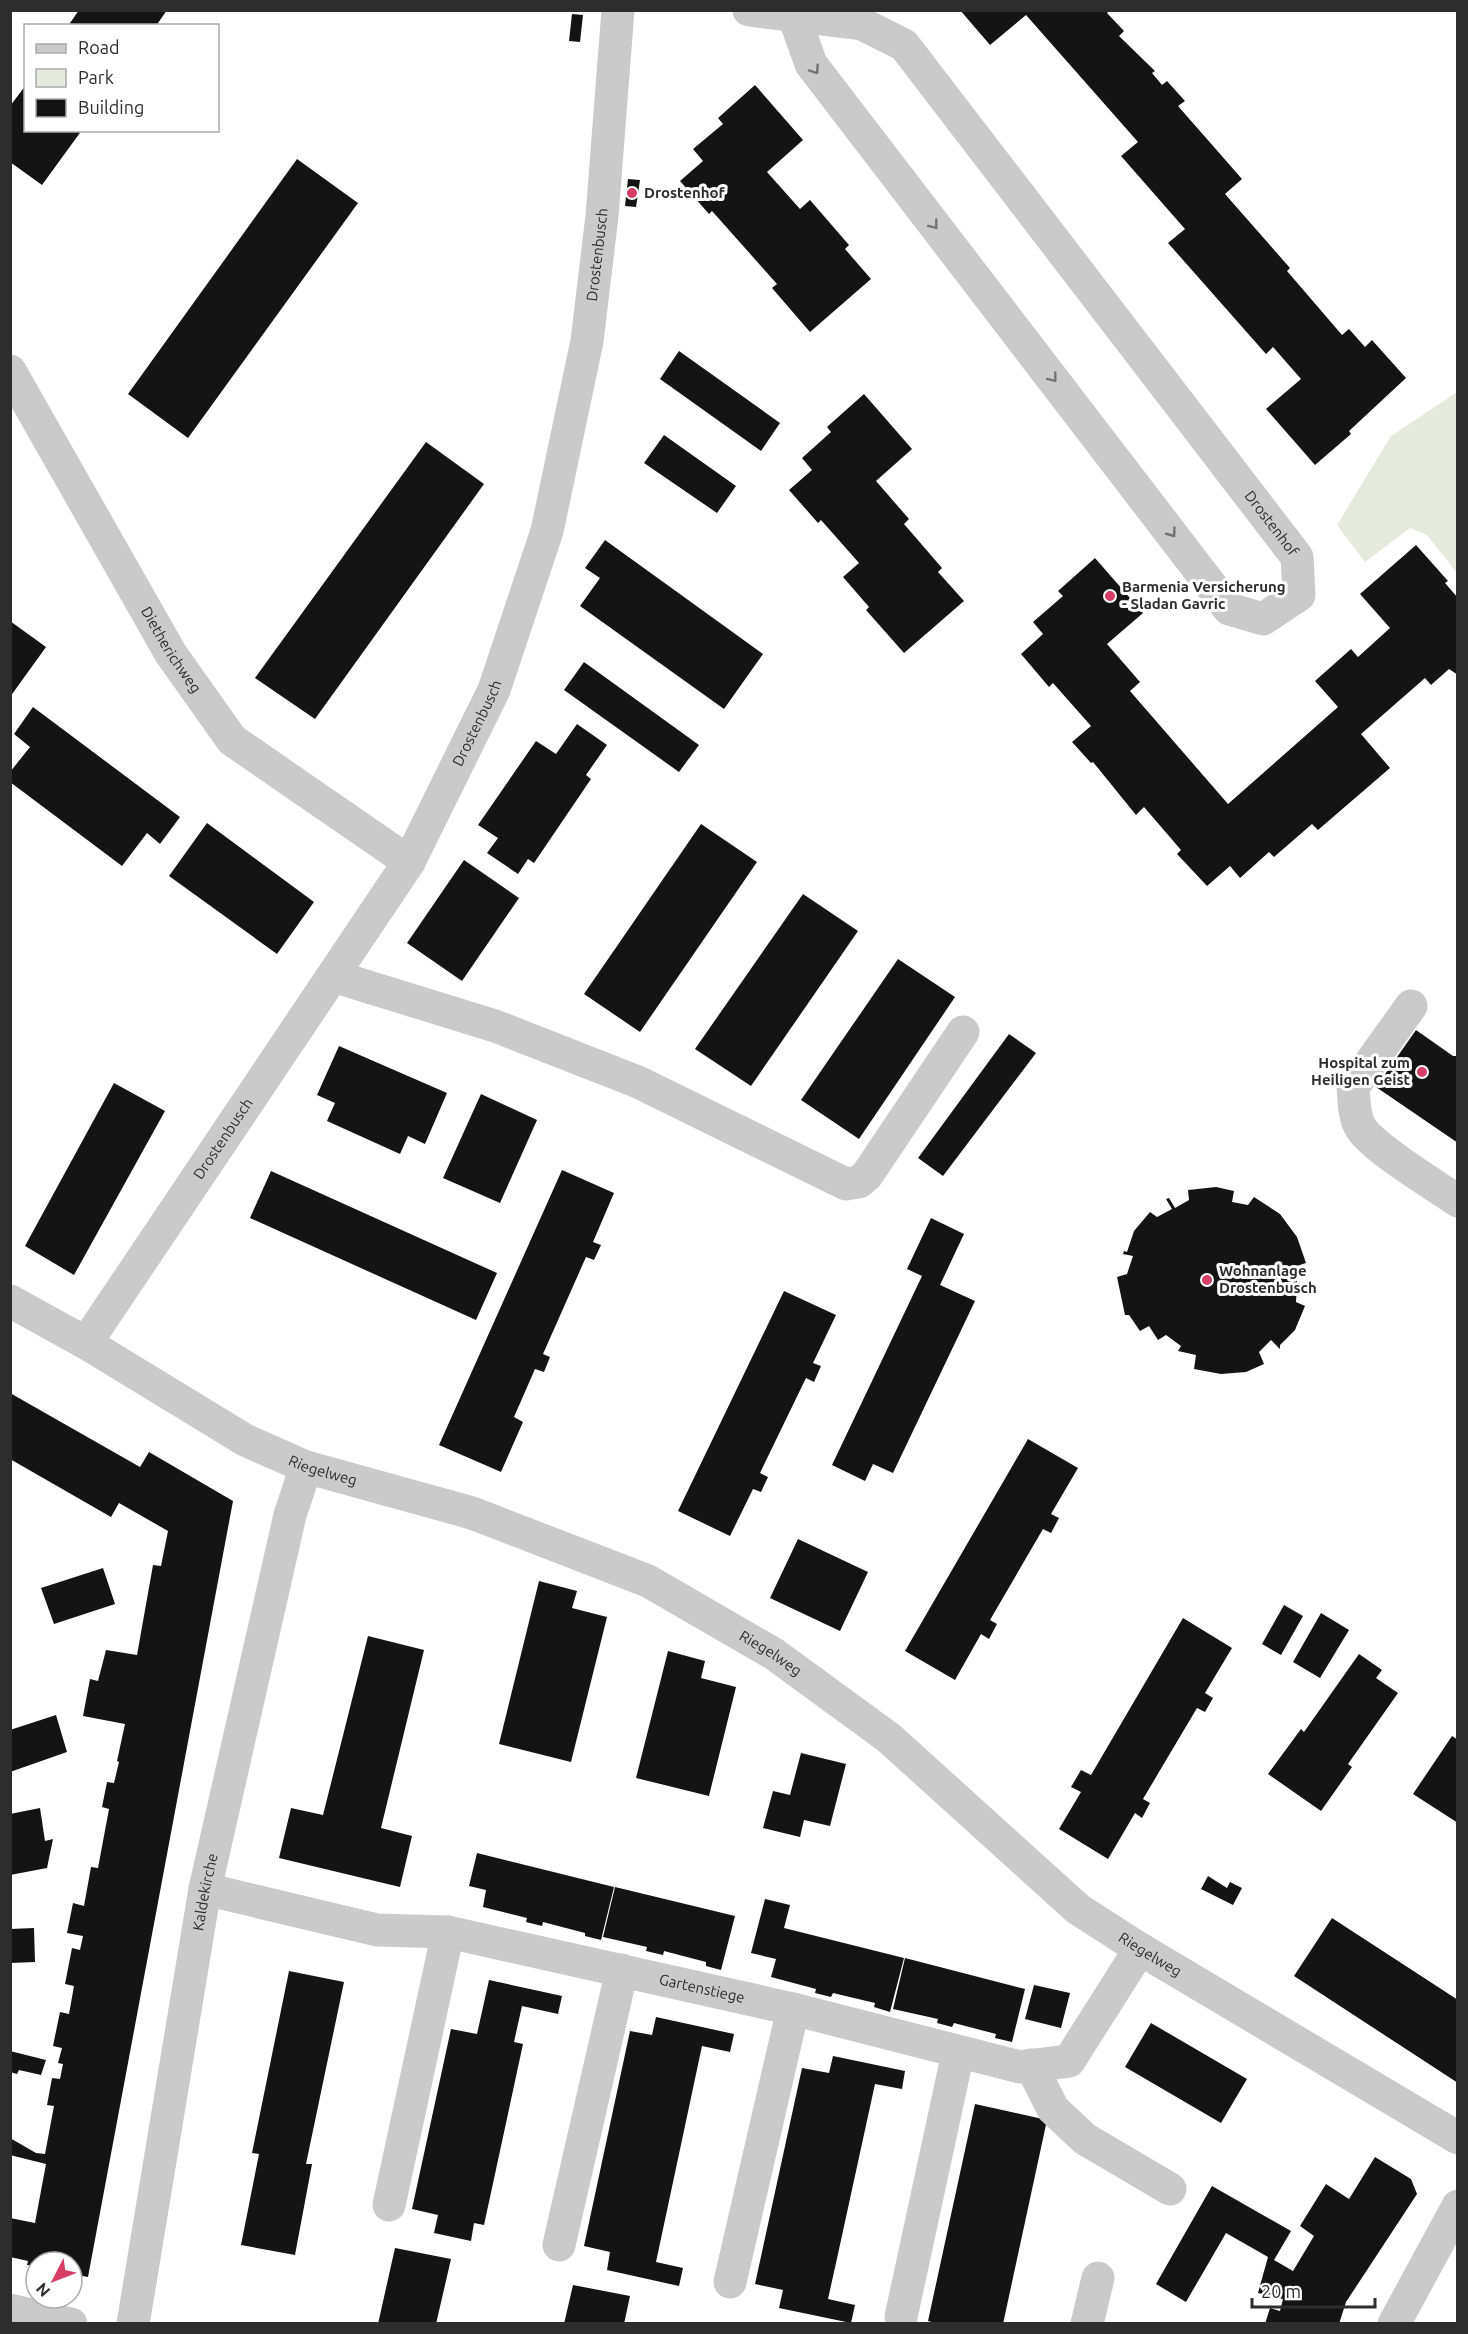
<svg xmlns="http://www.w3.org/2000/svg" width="1468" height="2334" viewBox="0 0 1468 2334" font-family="Ubuntu,sans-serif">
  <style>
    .green { fill: #e6eadc }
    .building { fill: #141414 }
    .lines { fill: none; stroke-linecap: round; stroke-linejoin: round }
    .minor { stroke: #cacaca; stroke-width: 33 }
    .oneway { stroke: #747474 }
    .poi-dot { fill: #d73d66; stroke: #fff; stroke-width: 2 }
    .labels { text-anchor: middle; stroke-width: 6; stroke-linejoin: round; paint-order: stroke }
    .poi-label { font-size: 15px; font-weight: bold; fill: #2d2d2d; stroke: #fff; text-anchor: start }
    .street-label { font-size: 15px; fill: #2d2d2d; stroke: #fff }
  </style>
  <rect width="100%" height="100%" fill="#fff"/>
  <!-- green -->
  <polygon class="green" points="1457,392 1457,573 1427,535 1410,528 1365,562 1337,525 1391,436"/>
  <!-- building -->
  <g class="building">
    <polygon points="79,10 167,10 156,26 68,26"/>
    <polygon points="960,10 1110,10 1107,13 1124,31 1119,36 1155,71 1152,73 1162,85 1167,81 1185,101 1178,106 1242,179 1225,194 1290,268 1287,271 1342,335 1349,329 1365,347 1372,340 1406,378 1349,431 1351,434 1315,465 1266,409 1301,379 1273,347 1266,354 1168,243 1185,229 1121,156 1138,142 1026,15 990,45"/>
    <polygon points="572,14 583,15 580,42 569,41"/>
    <polygon points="26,85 26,130 82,130 42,185 10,162 10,106"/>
    <polygon points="755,85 803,140 767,172 800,209 810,200 849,245 845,249 871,279 810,332 772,288 777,284 712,211 709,214 680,181 703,161 693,149 723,124 718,118"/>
    <polygon points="297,159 358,203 188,438 128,394"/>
    <polygon points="628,179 640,180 636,207 625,206"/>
    <polygon points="679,351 780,423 761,451 660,379"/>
    <polygon points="864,394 912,449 876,481 909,519 904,524 942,568 938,572 964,601 904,653 866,610 869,607 843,577 859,563 821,520 818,523 789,490 812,470 802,458 831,432 827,427"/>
    <polygon points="664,435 736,486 717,513 644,463"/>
    <polygon points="426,442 484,484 315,719 255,678"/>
    <polygon points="605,540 763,654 724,709 580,606 600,578 585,568"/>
    <polygon points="1416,545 1448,581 1445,583 1458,598 1458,675 1449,669 1431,685 1425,678 1361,734 1390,768 1318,830 1312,824 1274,857 1269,852 1240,878 1230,866 1207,886 1177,854 1181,850 1144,807 1136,815 1093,762 1091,763 1072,742 1091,726 1053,683 1049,687 1021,654 1043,634 1033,622 1063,596 1058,591 1095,558 1143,613 1107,644 1140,682 1130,691 1228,804 1338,707 1315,681 1351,649 1358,657 1390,628 1360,594"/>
    <polygon points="10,621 46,647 10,697"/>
    <polygon points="584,662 699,745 679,772 564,690"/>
    <polygon points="33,707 180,817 160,844 147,833 122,866 10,782 10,772 30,747 14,734"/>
    <polygon points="577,724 607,745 586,775 591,779 534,863 528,859 518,874 487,853 498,838 478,825 536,741 556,754"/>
    <polygon points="207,823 314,902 277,954 169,876"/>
    <polygon points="701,824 757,862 640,1032 584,994"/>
    <polygon points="464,860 519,898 462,981 407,943"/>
    <polygon points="803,894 858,931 751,1086 695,1049"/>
    <polygon points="898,959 955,997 859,1139 801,1100"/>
    <polygon points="1416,1030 1453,1056 1458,1056 1458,1143 1376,1087"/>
    <polygon points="1009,1034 1036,1053 943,1176 918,1158"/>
    <polygon points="339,1046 447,1093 425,1144 408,1136 400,1154 327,1121 335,1103 317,1095"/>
    <polygon points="114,1083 165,1111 74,1275 25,1246"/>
    <polygon points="481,1094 537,1120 500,1203 443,1178"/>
    <polygon points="562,1170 614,1193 593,1242 601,1245 594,1260 586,1257 543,1354 550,1357 544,1372 535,1369 514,1417 523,1422 501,1472 439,1445"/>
    <polygon points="271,1171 497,1273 476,1320 250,1218"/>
    <polygon points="1216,1187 1234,1191 1232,1202 1248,1205 1254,1197 1280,1214 1297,1237 1306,1263 1297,1266 1297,1283 1308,1283 1308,1286 1297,1286 1296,1302 1305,1306 1295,1330 1280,1345 1280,1349 1271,1340 1259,1352 1264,1364 1246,1372 1221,1374 1194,1369 1196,1355 1178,1351 1181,1346 1166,1335 1158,1340 1149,1326 1140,1331 1129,1315 1125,1315 1117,1277 1127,1274 1133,1256 1123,1254 1124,1251 1127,1252 1134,1231 1150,1212 1157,1217 1172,1209 1166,1199 1169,1198 1175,1208 1189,1200 1188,1190"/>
    <polygon points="931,1218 964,1234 940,1285 975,1301 893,1473 873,1464 865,1481 832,1465 922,1276 907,1269"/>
    <polygon points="784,1291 836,1315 813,1363 821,1366 814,1382 806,1378 760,1473 768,1477 761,1492 753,1489 730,1536 678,1511"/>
    <polygon points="10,1393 140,1467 149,1452 233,1501 88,2277 72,2274 72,2262 36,2262 36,2266 27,2265 28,2261 10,2257 10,2218 35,2223 46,2164 10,2155 10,2138 36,2153 45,2154 54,2106 47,2105 52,2078 60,2079 63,2064 58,2063 62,2048 53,2046 60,2012 69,2014 74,1986 65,1984 72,1948 80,1950 83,1936 67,1933 73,1903 84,1906 91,1867 98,1868 109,1809 102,1807 107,1782 114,1783 119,1762 117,1761 125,1724 83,1716 90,1679 98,1681 106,1650 137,1655 153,1565 161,1566 168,1531 119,1503 111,1517 10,1459"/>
    <polygon points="1028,1439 1078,1468 1051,1514 1059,1518 1051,1533 1043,1529 990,1620 997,1624 989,1639 981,1634 955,1680 905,1651"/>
    <polygon points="798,1539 868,1572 840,1631 770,1598"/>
    <polygon points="103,1568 115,1604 54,1624 41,1588"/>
    <polygon points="539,1581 577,1591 572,1608 607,1617 571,1762 499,1744"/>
    <polygon points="1284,1605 1303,1616 1281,1655 1262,1644"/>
    <polygon points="1321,1613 1349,1630 1320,1678 1293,1662"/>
    <polygon points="1183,1618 1232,1648 1205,1693 1213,1698 1205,1712 1197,1708 1143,1799 1150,1803 1142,1818 1135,1813 1108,1859 1059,1829 1081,1792 1071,1787 1081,1770 1091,1775"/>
    <polygon points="368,1636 424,1650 381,1828 412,1836 400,1887 279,1858 291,1808 323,1815"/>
    <polygon points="668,1651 705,1661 701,1678 736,1687 709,1796 636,1778"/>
    <polygon points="1359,1654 1382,1670 1376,1678 1398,1693 1348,1764 1352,1767 1321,1811 1268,1774 1301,1729 1304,1732"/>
    <polygon points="56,1715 67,1752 10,1772 10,1730"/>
    <polygon points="1452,1736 1458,1740 1458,1823 1413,1794"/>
    <polygon points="801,1753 846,1764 830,1826 804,1820 800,1837 763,1828 773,1791 790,1795"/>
    <polygon points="40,1808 45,1841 53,1839 47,1868 10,1875 10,1814"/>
    <polygon points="477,1853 614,1887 601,1940 585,1936 585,1933 543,1922 542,1926 526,1922 527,1918 483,1907 486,1890 469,1886"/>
    <polygon points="1208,1876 1227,1888 1230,1882 1242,1888 1233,1905 1201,1889"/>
    <polygon points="615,1887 735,1916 721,1970 706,1966 706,1962 664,1951 663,1955 646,1951 647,1947 603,1937"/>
    <polygon points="765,1899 790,1905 784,1928 904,1958 890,2012 874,2007 875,2003 833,1993 831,1997 815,1993 816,1989 771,1977 776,1959 751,1953"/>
    <polygon points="1332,1918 1458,2000 1458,2083 1294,1976"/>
    <polygon points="34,1928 35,1962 10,1963 10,1929"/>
    <polygon points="905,1958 1025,1989 1012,2042 995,2038 996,2034 954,2023 952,2027 937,2023 938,2019 893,2009"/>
    <polygon points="289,1971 344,1982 306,2164 312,2164 295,2255 241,2245 259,2154 252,2153"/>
    <polygon points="489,1980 562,1996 558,2014 522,2006 514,2042 523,2044 492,2188 484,2225 474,2223 471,2241 434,2233 438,2215 412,2209 451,2029 477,2034"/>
    <polygon points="1034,1985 1070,1993 1061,2028 1025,2019"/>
    <polygon points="656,2017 734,2034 730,2052 702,2046 656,2262 683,2268 679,2286 607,2270 610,2252 584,2246 630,2031 652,2035"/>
    <polygon points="1151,2023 1247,2079 1221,2123 1125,2067"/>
    <polygon points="10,2051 46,2060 41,2075 19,2070 17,2074 10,2072"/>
    <polygon points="833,2056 905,2071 902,2089 875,2084 836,2263 828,2299 855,2305 851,2323 779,2308 783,2290 755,2284 802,2068 829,2073"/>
    <polygon points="975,2104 1047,2120 1003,2324 939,2324 928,2321"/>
    <polygon points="1375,2157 1411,2179 1417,2194 1346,2302 1339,2324 1265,2324 1270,2308 1280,2311 1283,2299 1258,2293 1268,2257 1226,2233 1186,2302 1156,2284 1212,2186 1291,2231 1274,2260 1293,2271 1314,2236 1300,2226 1326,2184 1349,2199"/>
    <polygon points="395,2248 451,2259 436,2324 378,2324"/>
    <polygon points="573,2285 630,2296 624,2324 564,2324"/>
  </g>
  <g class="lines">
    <!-- minor -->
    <g class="minor">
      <path id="s1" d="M749,10L862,24L904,45L1297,557L1299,595L1263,619L1229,609L811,64L794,16"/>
      <path id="s2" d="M10,371L171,654L232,740L409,862"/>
      <polyline points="333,976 495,1026 638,1082 846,1184 859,1182 867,1175 963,1032"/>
      <path d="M1411,1006L1353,1087C1354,1099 1354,1118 1361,1128C1373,1148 1436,1186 1458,1201"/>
      <path id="s3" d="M10,1301L86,1343L245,1440L306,1467L472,1513L648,1581L774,1654L889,1738L1078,1909L1140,1949L1458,2138"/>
      <path id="s4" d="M86,1343L409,862L494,690L547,531L587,341L602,216L618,10"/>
      <path id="s5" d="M205,1889L377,1930L448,1932L793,2009L1020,2067L1069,2061L1140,1949"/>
      <polyline points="1031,2065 1053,2109 1085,2139 1170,2189"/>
      <polyline points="389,2205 448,1932"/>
      <polyline points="559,2245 622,1970"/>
      <polyline points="730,2282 793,2009"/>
      <polyline points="10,2310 71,2324"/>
      <polyline points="901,2317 958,2053"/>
      <path id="s6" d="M133,2324L205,1889L290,1515L306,1467"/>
      <polyline points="1087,2324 1098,2278"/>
      <polyline points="1394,2324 1458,2206"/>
    </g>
  </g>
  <!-- one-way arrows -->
  <defs><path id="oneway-chevron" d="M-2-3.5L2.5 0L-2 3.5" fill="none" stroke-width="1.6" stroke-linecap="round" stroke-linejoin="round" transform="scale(1.5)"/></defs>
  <g class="oneway">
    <use href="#oneway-chevron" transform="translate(815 70) rotate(56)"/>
    <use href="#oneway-chevron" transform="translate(934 225) rotate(52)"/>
    <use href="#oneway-chevron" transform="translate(1053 378) rotate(52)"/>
    <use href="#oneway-chevron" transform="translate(1172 533) rotate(53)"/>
  </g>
  <!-- markers -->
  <g class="poi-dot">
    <circle cx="632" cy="193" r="6"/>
    <circle cx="1110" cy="596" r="6"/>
    <circle cx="1422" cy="1072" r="6"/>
    <circle cx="1207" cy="1280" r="6"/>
  </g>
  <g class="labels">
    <!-- poi labels -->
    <g class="poi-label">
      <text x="644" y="198">Drostenhof</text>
      <text x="1122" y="592">Barmenia Versicherung<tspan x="1122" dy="17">- Sladan Gavric</tspan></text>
      <text x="1410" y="1068" text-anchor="end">Hospital zum<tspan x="1410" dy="17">Heiligen Geist</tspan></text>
      <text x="1219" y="1276">Wohnanlage<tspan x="1219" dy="17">Drostenbusch</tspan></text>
    </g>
    <!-- street labels -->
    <g class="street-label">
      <text dy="5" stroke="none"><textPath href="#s4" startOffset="1220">Drostenbusch</textPath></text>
      <text dy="5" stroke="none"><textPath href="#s1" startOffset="764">Drostenhof</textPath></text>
      <text dy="5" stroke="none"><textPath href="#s2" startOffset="322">Dietherichweg</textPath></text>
      <text dy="5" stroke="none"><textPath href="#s4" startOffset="734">Drostenbusch</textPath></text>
      <text dy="5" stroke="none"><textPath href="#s4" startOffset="246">Drostenbusch</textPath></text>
      <text dy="5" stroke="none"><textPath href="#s3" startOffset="357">Riegelweg</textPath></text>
      <text dy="5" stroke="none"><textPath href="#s3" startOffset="843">Riegelweg</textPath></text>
      <text dy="5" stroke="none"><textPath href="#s6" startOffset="438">Kaldekirche</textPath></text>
      <text dy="5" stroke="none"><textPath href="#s3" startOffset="1329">Riegelweg</textPath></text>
      <text dy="5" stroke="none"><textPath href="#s5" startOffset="508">Gartenstiege</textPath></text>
    </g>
  </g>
  <!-- border -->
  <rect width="1468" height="2334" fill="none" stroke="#2d2d2d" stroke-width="24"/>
  <!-- legend -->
  <rect x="24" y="24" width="195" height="108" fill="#ffffff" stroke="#ababab" stroke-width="1.5"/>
  <rect x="36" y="44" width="30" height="9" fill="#cacaca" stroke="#ababab" stroke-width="1.5"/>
  <text x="78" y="54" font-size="18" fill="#2d2d2d">Road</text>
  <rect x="36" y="69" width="30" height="18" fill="#e6eadc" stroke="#ababab" stroke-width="1.5"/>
  <text x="78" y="84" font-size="18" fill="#2d2d2d">Park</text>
  <rect x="36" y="99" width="30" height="18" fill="#141414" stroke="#ababab" stroke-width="1.5"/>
  <text x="78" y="114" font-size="18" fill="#2d2d2d">Building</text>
  <!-- north arrow -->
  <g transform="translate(54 2280) rotate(228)"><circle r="28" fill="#ffffff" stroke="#ababab" stroke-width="1.5"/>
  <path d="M0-4.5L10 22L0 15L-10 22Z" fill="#d73d66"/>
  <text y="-9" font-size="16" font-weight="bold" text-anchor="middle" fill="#2d2d2d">N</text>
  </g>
  <!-- scale -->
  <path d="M1252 2298v9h123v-9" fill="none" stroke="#2d2d2d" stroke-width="3"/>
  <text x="1261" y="2298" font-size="18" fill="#2d2d2d" stroke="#ffffff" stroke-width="4.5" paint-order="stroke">20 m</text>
</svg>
